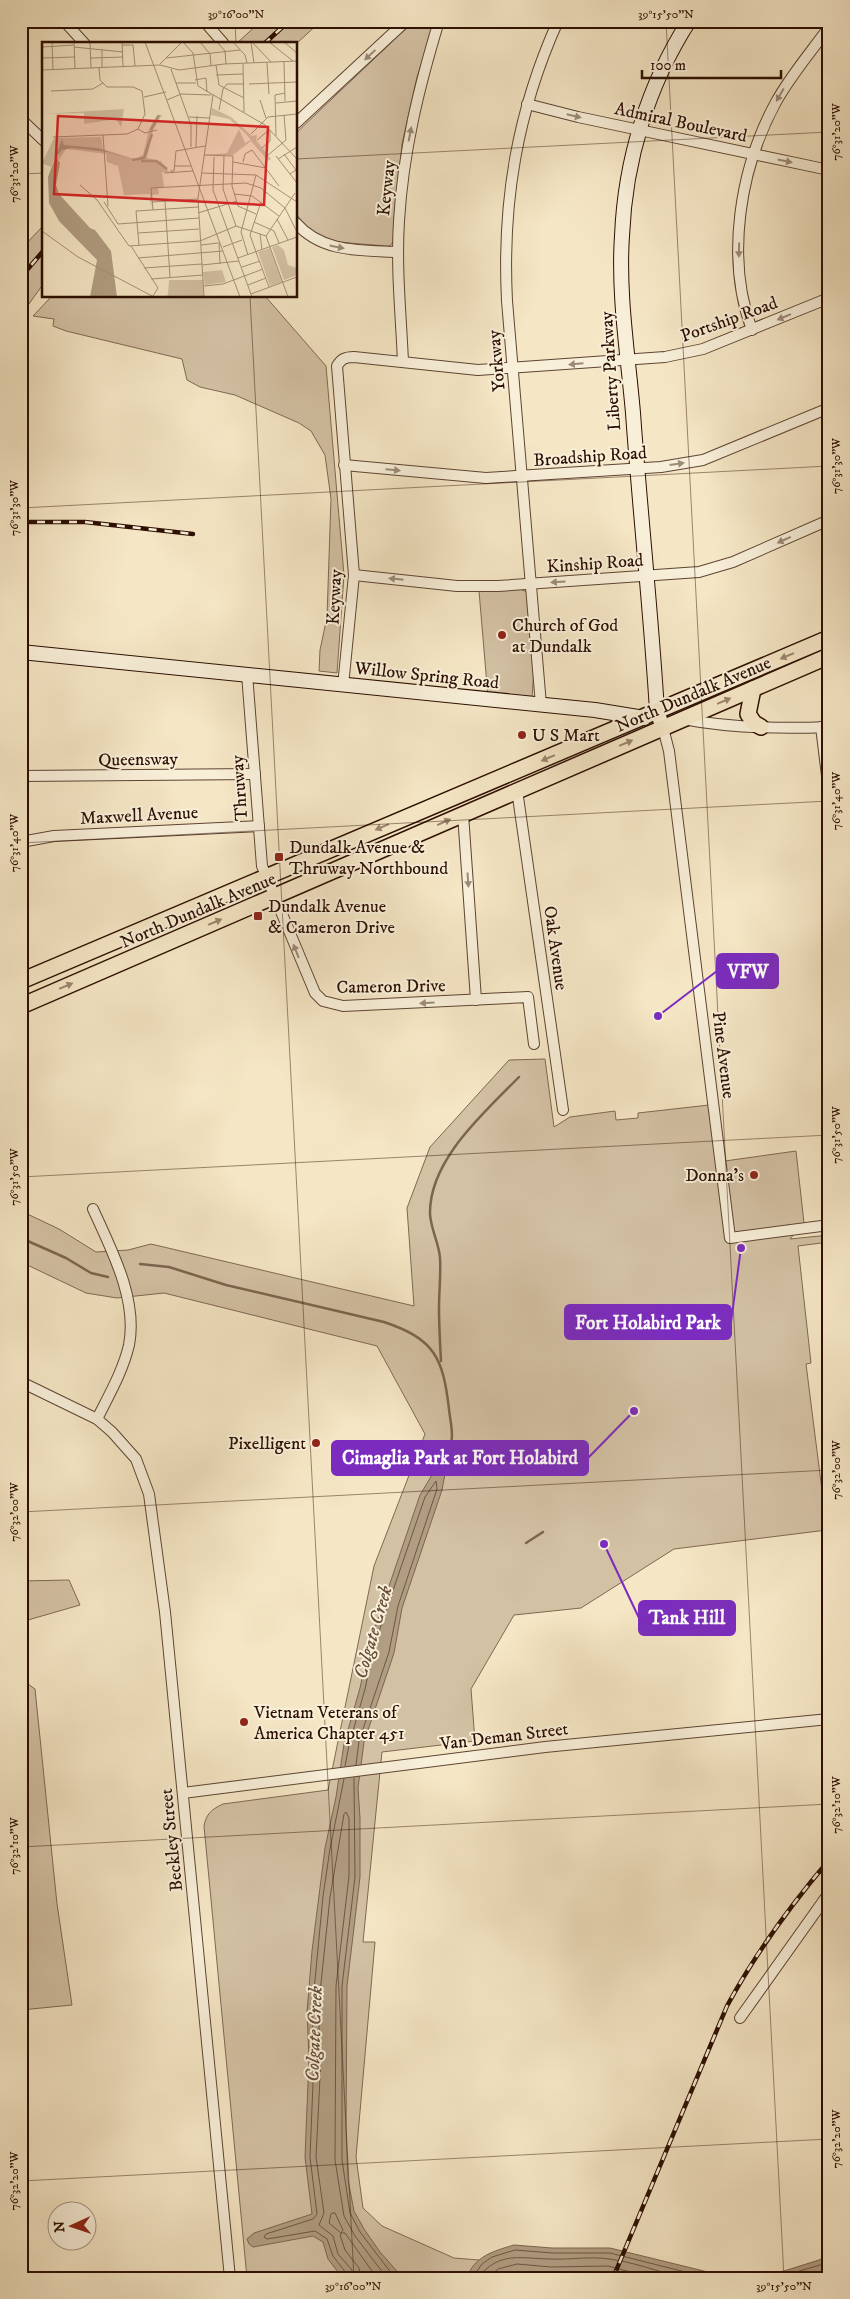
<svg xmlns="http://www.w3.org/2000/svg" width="850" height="2299" viewBox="0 0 850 2299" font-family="'IM FELL DW Pica',serif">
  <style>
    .green { fill: #d3c1a4; stroke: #806852 }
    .water { fill: #b19d82; stroke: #7c644e }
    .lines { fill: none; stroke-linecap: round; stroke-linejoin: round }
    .shore { stroke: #6e5642; stroke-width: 1 }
    .stream { stroke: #7c644e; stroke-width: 2.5 }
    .street-casing { stroke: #5e4432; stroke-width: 12 }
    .secondary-casing { stroke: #2c0e01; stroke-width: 16 }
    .primary-casing { stroke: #2c0e01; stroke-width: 18 }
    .street { stroke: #f8efd9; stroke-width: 10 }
    .secondary { stroke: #f8efd9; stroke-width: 14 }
    .primary { stroke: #f5e6c5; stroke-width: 15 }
    .rail-casing { stroke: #2c0e01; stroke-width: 4.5 }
    .rail { stroke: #f8efd9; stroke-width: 2.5; stroke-dasharray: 8; stroke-linecap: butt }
    .oneway { fill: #9c8a78 }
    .oneway2 { fill: #9b856d }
    .ticks { fill: none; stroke: #2c0e01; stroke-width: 1; stroke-opacity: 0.45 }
    .poi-dot { fill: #8f2418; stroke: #f8efd9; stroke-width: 2 }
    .labels { text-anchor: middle; stroke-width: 4; stroke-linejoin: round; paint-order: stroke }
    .street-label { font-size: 18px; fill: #2c0e01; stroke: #f8efd9 }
    .poi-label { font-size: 18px; fill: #2c0e01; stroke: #f8efd9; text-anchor: start }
    .water-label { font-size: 19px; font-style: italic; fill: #684e3b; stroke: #f8efd9 }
    .inset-river { fill: none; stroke: #b19d82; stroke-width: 2.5 }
    .inset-road { fill: none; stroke: #a59077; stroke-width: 1 }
    .view { fill: #d62828; fill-opacity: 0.15; stroke: #d62828; stroke-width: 2.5 }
    .inset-edge { fill: none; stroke: #2c0e01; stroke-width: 2.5 }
    .leader { fill: none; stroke: #7b2cbf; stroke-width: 2 }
    .callout-dot { fill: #7b2cbf; stroke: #f8efd9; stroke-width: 2 }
    .callout { fill: #7b2cbf; stroke: #7b2cbf; stroke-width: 2 }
    .callout-label { font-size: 19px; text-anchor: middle; font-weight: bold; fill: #fff }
    .neatline { fill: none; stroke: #2c0e01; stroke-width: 2 }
    .ticks-label { font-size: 12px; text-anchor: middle; fill: #2c0e01 }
  </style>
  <rect width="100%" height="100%" fill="#f5e6c5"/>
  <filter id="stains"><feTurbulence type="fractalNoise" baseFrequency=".004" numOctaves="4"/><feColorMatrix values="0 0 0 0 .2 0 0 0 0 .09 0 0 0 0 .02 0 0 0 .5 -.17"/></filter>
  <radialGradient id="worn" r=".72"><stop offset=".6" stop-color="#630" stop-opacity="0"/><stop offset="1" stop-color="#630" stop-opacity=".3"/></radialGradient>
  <!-- green -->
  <g class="green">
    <polygon points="261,21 321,21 296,44 236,44"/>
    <polygon points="414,21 436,21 417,77 402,144 393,242 390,246 386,246 324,241 313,234 296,214 296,133"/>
    <polygon points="44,225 44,283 21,315 21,249"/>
    <polygon points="52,296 265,296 326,366 344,575 337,673 319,671 320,650 327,617 331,499 325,455 311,431 299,423 235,395 200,387 187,380 182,359 66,331 53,326 54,319 33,316"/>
    <polygon points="520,589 527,592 534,668 532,698 488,697 479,591"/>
    <path d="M545,1059L554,1127L570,1117L615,1111L616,1120L638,1118V1113L718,1104L725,1161L796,1151L804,1223L790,1239L829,1235V1242L798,1246L811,1363L806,1364L827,1530L674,1549L581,1608L514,1615L471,1689L475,1741L382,1752L363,1942H375L356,2157L363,2208L382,2226L454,2258L479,2260L467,2278H247L204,1826C206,1814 212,1809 223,1804L328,1790L374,1566L425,1434L377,1346L164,1293L117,1298L86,1293L21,1262V1211L59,1229L96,1252L128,1250L151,1244L414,1306L407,1208L430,1147L509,1060Z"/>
    <polygon points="69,1580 80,1605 21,1622 21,1581"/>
    <polygon points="21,1679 35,1689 57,1904 72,2005 21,2010"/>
  </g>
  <!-- water -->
  <g class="water">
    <polygon points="435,1470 445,1474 442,1490 402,1608 394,1653 364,1742 358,1788 360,1818 360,1877 347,1986 346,2130 348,2180 354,2211 364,2229 380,2252 403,2278 345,2278 338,2272 328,2259 323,2242 313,2236 253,2247 249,2244 247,2239 254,2233 312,2214 305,2157 309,2058 307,2012 312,1951 325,1848 336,1797 344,1744 360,1688 370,1642 420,1495"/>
    <path d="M514,2245L552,2248H610L720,2275L757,2276L784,2271L819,2260L829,2255V2278H467C474,2256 494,2251 514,2245Z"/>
  </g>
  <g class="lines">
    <!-- shore -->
    <g class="shore">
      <polyline points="345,1766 349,1745 365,1689 375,1643 425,1497 436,1481 437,1489 398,1606 389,1652 359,1741 356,1765"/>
      <polyline points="354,1778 355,1877 342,1986 342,2160 350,2213 360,2232 395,2278"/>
      <polyline points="344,1779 330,1849 323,1896 312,2012 314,2058 310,2157 317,2214 313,2219 266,2234 264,2237 267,2239 315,2231 327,2239 333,2256 346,2273 347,2278"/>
      <polygon points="335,2213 343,2230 341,2233 329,2223 331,2214"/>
      <polyline points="353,2278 352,2270 338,2254 333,2236 319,2225 324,2213 316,2157 321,2058 318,2012 330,1897 344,1814 346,1812 349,1818 349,1876 336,1986 335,2160 344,2216 355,2236 387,2278"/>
      <polyline points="361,2278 359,2268 345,2250 340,2235 342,2233 345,2233 377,2278"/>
      <polyline points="472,2278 482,2264 492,2257 515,2250 552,2253 610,2253 709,2278"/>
      <path d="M478,2278C499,2250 522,2259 552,2259C570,2260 590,2256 609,2259C634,2262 659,2272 683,2278"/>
      <polyline points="488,2278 498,2269 517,2264 551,2267 608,2266 653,2278"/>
      <polyline points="776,2278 820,2265 829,2261"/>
    </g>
    <!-- stream -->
    <g class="stream">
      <polyline points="21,1238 66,1258 91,1273 108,1277"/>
      <path d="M140,1264L169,1267L226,1285L384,1322C435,1339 443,1358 449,1409C450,1420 454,1434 451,1444C448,1454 442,1462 438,1472"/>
      <path d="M441,1361C440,1343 439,1326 439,1308C439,1291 441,1275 440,1258C439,1243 431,1230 430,1214C429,1160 484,1113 519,1077"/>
      <polyline points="526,1543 543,1532"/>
    </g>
    <!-- street casing -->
    <g class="street-casing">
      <g id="street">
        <polyline points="64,21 85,44"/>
        <polyline points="204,21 224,44"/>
        <polyline points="527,104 578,117 829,170"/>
        <polyline points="21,119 44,141"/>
        <polyline points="296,123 406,21"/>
        <path d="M296,223C322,253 361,250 398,252"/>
        <path d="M752,330C725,258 740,168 776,102C791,75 811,52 829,27"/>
        <path d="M403,362C401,315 396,268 399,221C403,152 419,87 439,21"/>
        <polyline points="344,465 486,478 661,467 703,460 829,408"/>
        <polyline points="354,575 457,586 498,586 699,572 733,562 829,520"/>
        <polyline points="247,674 262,866 315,993 323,1001 343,1006 528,997 534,1044"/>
        <path d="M343,686L354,575L337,366C341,359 345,357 354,357L478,370L665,357L703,349L829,298"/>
        <path d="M541,705L507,301C502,202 517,112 558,21"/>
        <path d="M683,719C730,728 781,729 829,727"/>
        <polyline points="821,727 829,792"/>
        <polyline points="663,728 669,751 730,1238 829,1225"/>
        <polyline points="21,776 255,774"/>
        <polyline points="517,790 563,1110"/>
        <polyline points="463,814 476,1000"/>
        <polyline points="21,842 54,836 259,826"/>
        <path d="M93,1209C111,1249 138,1299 129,1345C123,1371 109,1395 97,1419"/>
        <polyline points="21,1382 97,1419 112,1432 136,1459 149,1494 165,1612 230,2278"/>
        <polyline points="183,1793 545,1747 829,1719"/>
        <polyline points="740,2018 829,1893"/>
      </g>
    </g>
    <!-- secondary casing -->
    <g class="secondary-casing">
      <g id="secondary">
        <polyline points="21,652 595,710 644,718"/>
        <path d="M663,728L657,711C651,612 640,512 633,413C628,355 618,294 622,236C625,160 648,85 689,21"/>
      </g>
    </g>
    <!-- primary casing -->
    <g class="primary-casing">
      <g id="primary">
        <polyline points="753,689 748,714 754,723 761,727"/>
        <polyline points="21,981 829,638"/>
        <polyline points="21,1006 829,656"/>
      </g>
    </g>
    <!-- street -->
    <use href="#street" class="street"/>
    <!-- secondary -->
    <use href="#secondary" class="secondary"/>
    <!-- primary -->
    <use href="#primary" class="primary"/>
    <!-- rail casing -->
    <g class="rail-casing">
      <g id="rail">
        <polyline points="264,44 289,21"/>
        <polyline points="21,277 44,250"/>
        <polyline points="21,522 85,522 193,534"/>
        <path d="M613,2278L727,2006C755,1954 790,1906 829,1860"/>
      </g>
    </g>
    <!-- rail -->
    <use href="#rail" class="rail"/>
  </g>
  <!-- one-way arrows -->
  <defs><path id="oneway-solid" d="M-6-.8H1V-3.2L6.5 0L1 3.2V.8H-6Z" transform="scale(1.25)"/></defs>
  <g class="oneway">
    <use href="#oneway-solid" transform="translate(370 55) rotate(137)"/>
    <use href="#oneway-solid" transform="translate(780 95) rotate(120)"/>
    <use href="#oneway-solid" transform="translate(574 116) rotate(13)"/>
    <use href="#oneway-solid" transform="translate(410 134) rotate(-79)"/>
    <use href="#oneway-solid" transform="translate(785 161) rotate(12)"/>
    <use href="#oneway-solid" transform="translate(337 247) rotate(11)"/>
    <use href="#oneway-solid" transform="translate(739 250) rotate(91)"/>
    <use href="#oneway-solid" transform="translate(784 317) rotate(157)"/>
    <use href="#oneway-solid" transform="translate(576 364) rotate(175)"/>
    <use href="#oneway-solid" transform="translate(677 464) rotate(-8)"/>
    <use href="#oneway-solid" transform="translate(393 470) rotate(5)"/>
    <use href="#oneway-solid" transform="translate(784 540) rotate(156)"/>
    <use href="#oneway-solid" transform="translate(396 579) rotate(-174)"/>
    <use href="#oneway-solid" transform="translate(558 582) rotate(176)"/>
    <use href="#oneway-solid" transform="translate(468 880) rotate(86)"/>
    <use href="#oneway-solid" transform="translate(296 951) rotate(-112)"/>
    <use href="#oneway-solid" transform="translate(427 1003) rotate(176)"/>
  </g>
  <g class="oneway2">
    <use href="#oneway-solid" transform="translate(787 656) rotate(157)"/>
    <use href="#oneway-solid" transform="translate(724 701) rotate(-23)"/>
    <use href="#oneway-solid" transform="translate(626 743) rotate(-23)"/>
    <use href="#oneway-solid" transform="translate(548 758) rotate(157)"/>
    <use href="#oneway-solid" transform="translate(444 822) rotate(-24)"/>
    <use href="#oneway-solid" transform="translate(382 827) rotate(157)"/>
    <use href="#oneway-solid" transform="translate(215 922) rotate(-23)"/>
    <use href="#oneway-solid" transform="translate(66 986) rotate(-23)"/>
  </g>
  <!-- ticks -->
  <path class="ticks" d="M235,21L236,44M666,21L784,2278M296,159L829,132M21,174L44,173M250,296L354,2278M21,508L829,466M21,843L829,801M21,1177L829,1135M21,1512L829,1470M21,1847L829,1804M21,2181L829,2139"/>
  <!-- markers -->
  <g class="poi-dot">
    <circle cx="502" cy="635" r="5"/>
    <circle cx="522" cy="735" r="5"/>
    <rect x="274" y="852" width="10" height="10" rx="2.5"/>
    <rect x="253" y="911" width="10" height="10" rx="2.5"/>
    <circle cx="754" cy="1175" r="5"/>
    <circle cx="316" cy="1443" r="5"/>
    <circle cx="244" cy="1722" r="5"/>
  </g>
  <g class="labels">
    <!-- street labels -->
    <g class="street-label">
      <text transform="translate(681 122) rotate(12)" y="6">Admiral Boulevard</text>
      <text transform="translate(386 188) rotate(-84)" y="6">Keyway</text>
      <text transform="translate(729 319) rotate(-20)" y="6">Portship Road</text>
      <text transform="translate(496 361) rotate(-95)" y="6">Yorkway</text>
      <text transform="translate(610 371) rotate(-94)" y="6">Liberty Parkway</text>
      <text transform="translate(590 456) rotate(-4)" y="6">Broadship Road</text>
      <text transform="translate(595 563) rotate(-4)" y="6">Kinship Road</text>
      <text transform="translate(334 597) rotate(-87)" y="6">Keyway</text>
      <text transform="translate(427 675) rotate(6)" y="6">Willow Spring Road</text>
      <text transform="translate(693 694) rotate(-23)" y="6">North Dundalk Avenue</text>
      <text transform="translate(138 759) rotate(-1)" y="6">Queensway</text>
      <text transform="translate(239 788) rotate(-94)" y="6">Thruway</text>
      <text transform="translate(139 815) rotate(-3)" y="6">Maxwell Avenue</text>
      <text transform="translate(198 910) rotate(-23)" y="6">North Dundalk Avenue</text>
      <text transform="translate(556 948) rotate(82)" y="6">Oak Avenue</text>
      <text transform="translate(391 986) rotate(-1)" y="6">Cameron Drive</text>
      <text transform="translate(724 1055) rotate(83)" y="6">Pine Avenue</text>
      <text transform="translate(504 1736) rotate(-7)" y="6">Van Deman Street</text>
      <text transform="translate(171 1840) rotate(-96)" y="6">Beckley Street</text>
    </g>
    <!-- poi labels -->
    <g class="poi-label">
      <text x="512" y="631">Church of God<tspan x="512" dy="21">at Dundalk</tspan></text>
      <text x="532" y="741">U S Mart</text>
      <text x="289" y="853">Dundalk Avenue &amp;<tspan x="289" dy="21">Thruway Northbound</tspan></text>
      <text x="268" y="912">Dundalk Avenue<tspan x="268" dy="21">&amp; Cameron Drive</tspan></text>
      <text x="744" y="1181" text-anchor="end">Donna's</text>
      <text x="306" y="1449" text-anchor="end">Pixelligent</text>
      <text x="254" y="1718">Vietnam Veterans of<tspan x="254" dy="21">America Chapter 451</tspan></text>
    </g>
    <!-- water labels -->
    <g class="water-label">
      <text transform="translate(372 1632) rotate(-74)" y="7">Colgate Creek</text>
      <text transform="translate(313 2034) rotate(-88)" y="7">Colgate Creek</text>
    </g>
  </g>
  <!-- overview -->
  <g transform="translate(42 42)">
    <rect width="255" height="255" fill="#f5e6c5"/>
    <path d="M170,66L189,75L210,94L215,93L214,98L229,117L226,119L209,99L191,113H163L185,111L197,87L203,101L209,98L202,90L187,77L169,73ZM82,67L79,85L74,77L42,82V71L0,72ZM115,73H120L111,88L105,116L119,119L127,130H120L122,145L116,146L117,152L110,153L109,167L108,152L82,153L76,124L65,120L64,112L24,107L17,118L12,117L9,125L0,121L12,96L59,95L61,107L93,117L101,113L107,87ZM236,203L242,208L246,223L255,226V233L242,238L230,205ZM228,206L240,240L228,244L216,210ZM180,228L184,240L163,243L161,230ZM127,238H161L162,255H122L126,253Z" fill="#d3c1a4"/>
    <path d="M20,97L22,103L56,106L90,118L65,110L30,106L20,108L14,115L18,121L14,143L17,152L48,186L53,188L69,209L75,255H48L55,218L17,179L7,161L6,135Z" fill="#b19d82"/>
    <path class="inset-river" d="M109,88L117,73M90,118L102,116L110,92M99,119H114L125,127"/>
    <path class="inset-road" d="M10,0L11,28M32,0L33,27M48,0L49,26M80,0L81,24M103,0L198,255M141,0L151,11L156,44L223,83L255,117M158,0L168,12L169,24M175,0L183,9L184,22M191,0L203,13L205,21M209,0L212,21M210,0L229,20M227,0L251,19M242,0L255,11M80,3H91L93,24M0,5L32,3M32,5L81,10M60,7V25M0,16L33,15M48,16L81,15M124,16L198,8M242,20L243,59M225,21L227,52M118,22L140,0M201,22L202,70M174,23L177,43L202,56M129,27L149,83V105M0,28L118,23L137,28L182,22L255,19M174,33L201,32M153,38L164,36L165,50M134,41H154M207,42L255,40M181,47L185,42H202M9,49L51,47L61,41M102,55L124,50M125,58L139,52L169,53M218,58L224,76M234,61L255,59M177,68L181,47M147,75L167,76M96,87L103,91L115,88M209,92L226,75L255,72M61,93L66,164M234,94L233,53L243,51M11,95L85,92L96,87L103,72L100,49L91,45H65L58,38L57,26M215,98L227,88M154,105L155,74M220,106L228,99V88M242,112L254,128L248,132M162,113L191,114L190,144L196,164L214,172M226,113L244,98L242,73M182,114L181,147L194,184M234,114L255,141M172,115L171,148L210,255M236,117L255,105M191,120L224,126M201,120L203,112L210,108L237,144M132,124H149M128,129H132L134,109L163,104M122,131L151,129M159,131L214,133L255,160M38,143L55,158L87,204L158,199L194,184M192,152L210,154L237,174M123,159L128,235M62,160L76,182L157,176M110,160L156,157M111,168L109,146L204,141L219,146L243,166L255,190M156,171L195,159M235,177L246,198M212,180L232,189L237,201M194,184L224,194M0,189L36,215L112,255M96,191L157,187M218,192L220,208M224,194L246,255M224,194L253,151M177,200L178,222M97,203L94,169L156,165M159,203L176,201M89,204L116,246L111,254M181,205L200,198M214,210L208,193L219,160M214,210L227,245M206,213L199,190L214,133M96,216L181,209M196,216L255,195M160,223L197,219M200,225L218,219M102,226L160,222M109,237L161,233M206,243L224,236M162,244L181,242L221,227M209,252L255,235M162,255L156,156L171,53"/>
    <path class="view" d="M16,74L226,85L222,163L12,152Z"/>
    <rect width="255" height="255" class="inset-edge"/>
  </g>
  <!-- callouts -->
  <path class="leader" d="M658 1016L717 971M741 1248L731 1322M634 1411L588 1458M604 1544L639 1618"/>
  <g class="callout-dot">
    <circle cx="658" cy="1016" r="5"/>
    <circle cx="741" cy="1248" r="5"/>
    <circle cx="634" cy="1411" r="5"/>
    <circle cx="604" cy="1544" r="5"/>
  </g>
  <g class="callout">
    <rect x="717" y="954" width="61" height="34" rx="5"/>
    <rect x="565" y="1305" width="166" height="34" rx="5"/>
    <rect x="332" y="1441" width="256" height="34" rx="5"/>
    <rect x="639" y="1601" width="96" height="34" rx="5"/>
  </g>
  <g class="callout-label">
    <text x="748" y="978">VFW</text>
    <text x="648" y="1329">Fort Holabird Park</text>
    <text x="460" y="1464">Cimaglia Park at Fort Holabird</text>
    <text x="687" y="1624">Tank Hill</text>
  </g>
  <!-- margin -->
  <rect width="850" height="2299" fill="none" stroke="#f5e6c5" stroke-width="55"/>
  <!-- north arrow -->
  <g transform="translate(72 2226) rotate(267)"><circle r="24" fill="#f8efd9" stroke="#a69583"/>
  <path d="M0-4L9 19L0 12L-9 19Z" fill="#8f2418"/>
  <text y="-8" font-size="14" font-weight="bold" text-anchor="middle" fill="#2c0e01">N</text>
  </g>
  <!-- scale -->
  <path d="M642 70v8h139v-8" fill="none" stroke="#2c0e01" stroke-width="2.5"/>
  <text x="650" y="70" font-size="15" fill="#2c0e01" stroke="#f8efd9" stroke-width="4" paint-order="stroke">100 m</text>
  <rect x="28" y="28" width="794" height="2244" class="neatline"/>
  <g class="ticks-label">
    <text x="236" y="18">39°16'00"N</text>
    <text x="666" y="18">39°15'50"N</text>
    <text transform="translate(836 132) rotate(-90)" y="4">76°31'20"W</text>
    <text transform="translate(14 174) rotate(-90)" y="4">76°31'20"W</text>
    <text transform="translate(836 466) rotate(-90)" y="4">76°31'30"W</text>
    <text transform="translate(14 508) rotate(-90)" y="4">76°31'30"W</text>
    <text transform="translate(836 801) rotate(-90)" y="4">76°31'40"W</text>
    <text transform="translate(14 843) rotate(-90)" y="4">76°31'40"W</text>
    <text transform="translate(836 1135) rotate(-90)" y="4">76°31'50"W</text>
    <text transform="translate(14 1177) rotate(-90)" y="4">76°31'50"W</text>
    <text transform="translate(836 1470) rotate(-90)" y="4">76°32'00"W</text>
    <text transform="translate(14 1512) rotate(-90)" y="4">76°32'00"W</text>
    <text transform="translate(836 1805) rotate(-90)" y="4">76°32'10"W</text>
    <text transform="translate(14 1846) rotate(-90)" y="4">76°32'10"W</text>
    <text transform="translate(836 2139) rotate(-90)" y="4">76°32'20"W</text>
    <text transform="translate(14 2181) rotate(-90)" y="4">76°32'20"W</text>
    <text x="353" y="2290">39°16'00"N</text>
    <text x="784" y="2290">39°15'50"N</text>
  </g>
  <rect width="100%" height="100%" filter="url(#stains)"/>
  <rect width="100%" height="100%" fill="url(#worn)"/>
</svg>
